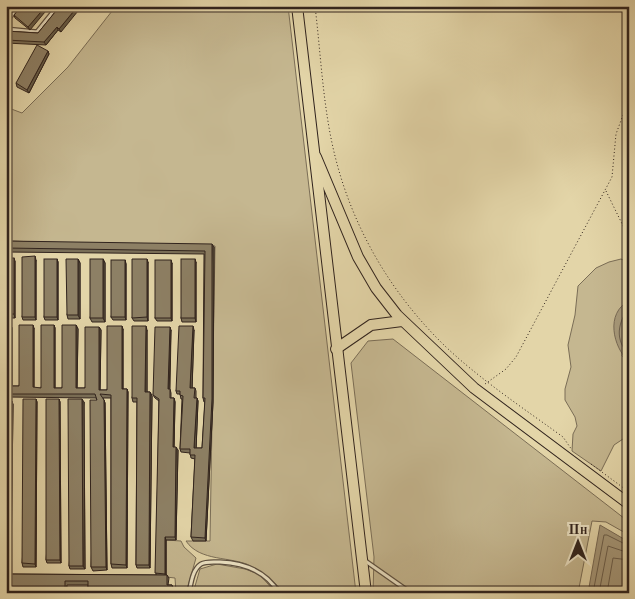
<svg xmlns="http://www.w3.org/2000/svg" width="635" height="599" viewBox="0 0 635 599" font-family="'Old Standard TT',serif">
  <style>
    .green { fill: #c5b790; stroke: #7a6d56 }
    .water { fill: #a69879; stroke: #776954 }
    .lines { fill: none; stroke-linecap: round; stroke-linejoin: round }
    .shore { stroke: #6b5e4b; stroke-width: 1 }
    .lane-casing { stroke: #5d5040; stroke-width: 5.5 }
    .primary-casing { stroke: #30231d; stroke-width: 12 }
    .path { stroke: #30231d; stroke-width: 1; stroke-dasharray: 1 2.5; stroke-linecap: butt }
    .lane { stroke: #ede4c6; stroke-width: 3 }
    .primary { stroke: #e3d5a8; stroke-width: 10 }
    .wall { fill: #796e57; stroke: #30231d }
    .shaded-wall { fill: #635a47; stroke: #30231d }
    .building { fill: #8d8065; stroke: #30231d }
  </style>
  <rect width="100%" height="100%" fill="#e3d5a8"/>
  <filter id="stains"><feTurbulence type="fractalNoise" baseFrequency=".004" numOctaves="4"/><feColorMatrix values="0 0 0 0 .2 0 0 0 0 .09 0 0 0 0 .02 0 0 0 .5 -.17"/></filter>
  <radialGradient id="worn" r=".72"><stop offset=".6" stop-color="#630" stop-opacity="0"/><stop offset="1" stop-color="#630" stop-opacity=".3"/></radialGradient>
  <!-- green -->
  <g class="green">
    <path d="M116,6H288L356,593H286C274,583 265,573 251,566C231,556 200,562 186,541H210L215,246L6,244V107L22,113L68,67Z"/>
    <polygon points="621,259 626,261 629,266 629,301 625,303 622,356 629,362 629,435 614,445 601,471 572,451 573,434 577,426 575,417 565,400 565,389 571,367 568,345 575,315 578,286 596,268 609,262"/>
    <polygon points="393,339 629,522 629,535 606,522 592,521 578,593 373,593 374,557 351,363 368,341"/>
    <polygon points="166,540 181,541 184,547 196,558 186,593 176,593 175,578 166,577"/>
    <polygon points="217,564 245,569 259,574 276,593 193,593 200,569"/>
  </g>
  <!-- water -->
  <g class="water">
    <path d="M629,301V362C613,347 605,313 629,301Z"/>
    <polygon points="600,525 629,542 629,593 588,593"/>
  </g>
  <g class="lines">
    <!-- shore -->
    <g class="shore">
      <path d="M629,307C618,323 614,339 629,355"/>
      <polyline points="593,593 604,535 607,535 629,546"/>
      <polyline points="599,593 608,546 629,553"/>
      <polyline points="607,593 613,558 629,560"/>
    </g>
    <!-- lane casing -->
    <g class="lane-casing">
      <g id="lane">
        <polyline points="6,22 19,6"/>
        <polyline points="6,29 37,32 58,6"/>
        <polyline points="364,560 411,593"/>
        <path d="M189,593C191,584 192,570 201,564C206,561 214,562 220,562C244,563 266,571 279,593"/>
      </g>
    </g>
    <!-- primary casing -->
    <g class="primary-casing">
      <g id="primary">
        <polyline points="297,6 366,593"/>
        <polyline points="316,157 358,257 376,288 397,315 474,388 629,504"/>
        <polyline points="336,349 371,325 402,321"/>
      </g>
    </g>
    <!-- path -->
    <g class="path">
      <path d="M315,6C321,56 323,108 335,156C353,229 392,295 446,347C481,380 523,408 563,437L572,450"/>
      <polyline points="606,191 629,238"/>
      <polyline points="485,384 506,369 516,357 612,177 616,134 629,99"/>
      <polyline points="591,464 629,492"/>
    </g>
    <!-- lane -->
    <use href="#lane" class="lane"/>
    <!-- primary -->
    <use href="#primary" class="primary"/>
  </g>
  <!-- wall -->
  <g class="wall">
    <polygon points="22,6 30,30 15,18 14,15"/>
    <polygon points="60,6 61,32 58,30 46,45 6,43 6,31 38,33"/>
    <polygon points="48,51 49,54 29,93 17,87 16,83"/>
    <polygon points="6,241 214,247 213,402 206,541 193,541 191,537 195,459 191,458 190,453 181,452 180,449 182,399 181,399 180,394 177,394 176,391 194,330 192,388 195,388 196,391 196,398 197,398 198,401 196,448 202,448 205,402 204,402 203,398 204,254 6,252"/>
    <polygon points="6,258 15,261 15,318 6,318"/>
    <polygon points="57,259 58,262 58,320 45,320 44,317"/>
    <polygon points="78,259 80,263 80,319 68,319 67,315"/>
    <polygon points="103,259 105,263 105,322 92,322 90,318"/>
    <polygon points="36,260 36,320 23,320 22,317"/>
    <polygon points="125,260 126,264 126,320 113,320 111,317"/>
    <polygon points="148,262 148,321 134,321 132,318"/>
    <polygon points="196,262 196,322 182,322 181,318"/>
    <polygon points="172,263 172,321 157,321 155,318"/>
    <polygon points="6,325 11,325 12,328 12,386 19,386 34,328 34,388 41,388 54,325 55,328 55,388 62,388 76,325 78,329 77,388 85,388 99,327 101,330 100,390 107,390 123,329 123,389 127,389 128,392 127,568 112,568 111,564 111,398 103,398 105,403 107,570 93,571 91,567 97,400 96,398 6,397"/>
    <polygon points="147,330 147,392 150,392 152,396 150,568 137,568 136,565 137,402 133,402 132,398"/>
    <polygon points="171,330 170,389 171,393 171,398 174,398 175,402 174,447 178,450 176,540 166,540 166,575 167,575 169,578 168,585 172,585 175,593 100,593 98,592 89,592 88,588 88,585 67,585 67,592 6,592 6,574 156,575 159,401 155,398 153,395"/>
    <polygon points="36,399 37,402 36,567 23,567 22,563"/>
    <polygon points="59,399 60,402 61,563 47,563 46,560"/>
    <polygon points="6,401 13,404 11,567 6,567"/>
    <polygon points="84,402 85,569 70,569 69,566"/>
  </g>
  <!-- shaded-wall -->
  <g class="shaded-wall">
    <polygon points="9,6 13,6 6,15 6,10"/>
    <polygon points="46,6 50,6 30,30 28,27"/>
    <polygon points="78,6 82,6 61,32 59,29"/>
    <polygon points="57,27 58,30 46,45 44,42"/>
    <polygon points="48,51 49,54 29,93 27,90"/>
    <polygon points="212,244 214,247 213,402 206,541 205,538"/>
    <polygon points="35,256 36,260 36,320 35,317"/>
    <polygon points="14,258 15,261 15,318 14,314"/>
    <polygon points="57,259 58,262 58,320 57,317"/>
    <polygon points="78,259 80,263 80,319 78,315"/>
    <polygon points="103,259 105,263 105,322 103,318"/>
    <polygon points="147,259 148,262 148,321 147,317"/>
    <polygon points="195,259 196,262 196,322 195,318"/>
    <polygon points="125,260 126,264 126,320 125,317"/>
    <polygon points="171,260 172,263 172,321 171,318"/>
    <polygon points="11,325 12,328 12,389 10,386"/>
    <polygon points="33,325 34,328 34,391 33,387"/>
    <polygon points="54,325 55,328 55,391 54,388"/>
    <polygon points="76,325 78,329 77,391 76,388"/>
    <polygon points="122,326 123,329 123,392 122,389"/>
    <polygon points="146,326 147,330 147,395 145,392"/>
    <polygon points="193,326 194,330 192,391 190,388"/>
    <polygon points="99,327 101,330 100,393 99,390"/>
    <polygon points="170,327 171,330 169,393 168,389"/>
    <polygon points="127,389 128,392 127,568 126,565"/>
    <polygon points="150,392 152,396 150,568 149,565"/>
    <polygon points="174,398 175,402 174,450 173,447"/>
    <polygon points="197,398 198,401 196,451 194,448"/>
    <polygon points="36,399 37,402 36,567 35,564"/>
    <polygon points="59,399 60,402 61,563 60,560"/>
    <polygon points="82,399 84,402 85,569 83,566"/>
    <polygon points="104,400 105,403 107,570 106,567"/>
    <polygon points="12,401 13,404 11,567 10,564"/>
    <polygon points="176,447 178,450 176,540 175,537"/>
    <polygon points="165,537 166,540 166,577 165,574"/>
  </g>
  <!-- building -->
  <g class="building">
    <polygon points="22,6 46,6 28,27 14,15"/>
    <polygon points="60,6 78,6 59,29 57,27 44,42 6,40 6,31 38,33"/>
    <polygon points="37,45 48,51 27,90 16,83"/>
    <polygon points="6,241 212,244 212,399 205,538 191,537 195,455 190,455 190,449 180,449 183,396 180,395 180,391 176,391 179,326 193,326 190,388 195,388 194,398 197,398 194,448 202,448 205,398 203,398 205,251 6,248"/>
    <polygon points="35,256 35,317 22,317 22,257"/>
    <rect x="6" y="258" width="8" height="56"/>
    <rect x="44" y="259" width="13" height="58"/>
    <polygon points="66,259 78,259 78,315 67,315"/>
    <rect x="90" y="259" width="13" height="59"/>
    <polygon points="132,259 147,259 147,317 132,318"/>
    <rect x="181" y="259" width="14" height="59"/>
    <rect x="111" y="260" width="14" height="57"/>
    <rect x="155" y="260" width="16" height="58"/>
    <polygon points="6,325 11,325 10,386 19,386 19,325 33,325 33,387 41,388 41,325 54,325 54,388 62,388 62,325 76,325 76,388 85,388 85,327 99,327 99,390 107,390 107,326 122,326 122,389 127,389 126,565 111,564 111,395 100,394 104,400 106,567 91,567 90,400 97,400 95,394 6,394"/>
    <polygon points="132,326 146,326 145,392 150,392 149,565 136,565 137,398 132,398"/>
    <polygon points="155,327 170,327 168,389 170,389 170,398 174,398 173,447 176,447 175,537 165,537 165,574 155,573 159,399 153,395"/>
    <polygon points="23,399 36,399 35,564 22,563"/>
    <polygon points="46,399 59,399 60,560 46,560"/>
    <polygon points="68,399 82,399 83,566 69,566"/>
    <polygon points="6,401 12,401 10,564 6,564"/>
    <polygon points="6,574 167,575 167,585 172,585 174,593 104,592 97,588 88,588 88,581 65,581 65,589 6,589"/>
    <rect x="62" y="592" width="15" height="1"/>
  </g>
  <!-- margin -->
  <rect width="635" height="599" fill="none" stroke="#e3d5a8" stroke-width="25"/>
  <rect x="8" y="8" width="620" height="584" fill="none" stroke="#30231d" stroke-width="2.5"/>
  <rect x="12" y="12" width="610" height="574" fill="none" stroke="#30231d"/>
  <!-- north arrow -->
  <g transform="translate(578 542)" stroke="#ede4c6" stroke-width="4" paint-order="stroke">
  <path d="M0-4L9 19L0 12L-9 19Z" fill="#30231d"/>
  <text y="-8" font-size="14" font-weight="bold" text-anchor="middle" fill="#30231d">Пн</text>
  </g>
  <rect width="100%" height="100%" filter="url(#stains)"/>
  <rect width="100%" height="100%" fill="url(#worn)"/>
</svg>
